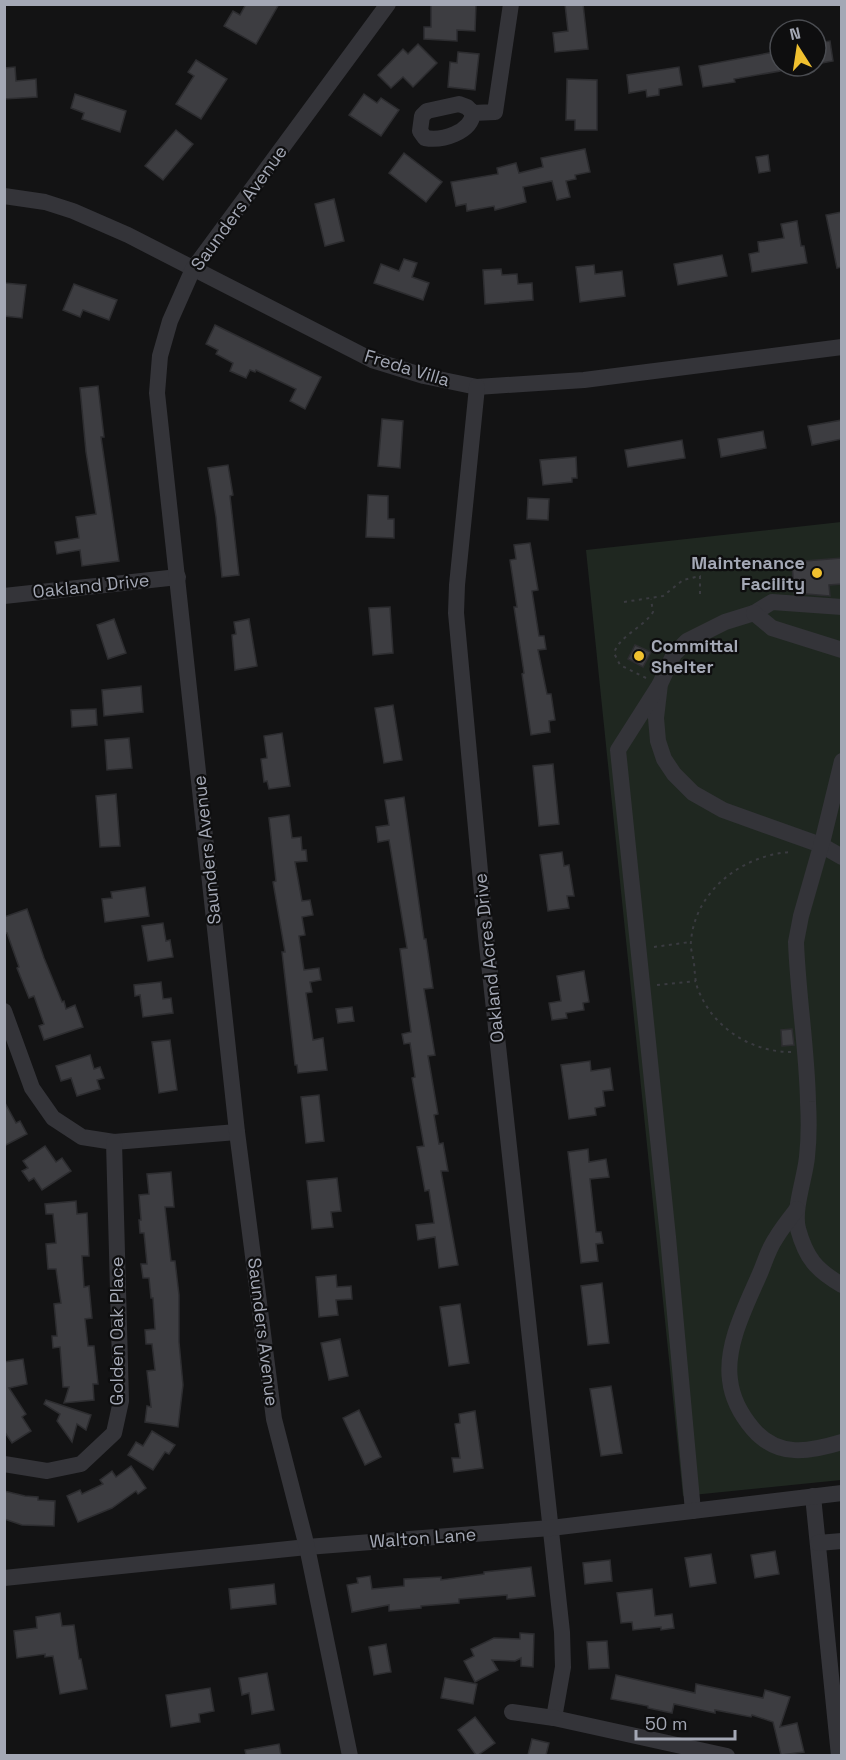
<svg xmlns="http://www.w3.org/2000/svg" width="846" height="1760" viewBox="0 0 846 1760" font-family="'Space Grotesk',sans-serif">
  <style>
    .green { fill: #1f2720 }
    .building { fill: #3d3d41; stroke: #2d2d30; stroke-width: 1.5 }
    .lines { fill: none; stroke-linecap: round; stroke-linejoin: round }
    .path { stroke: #3a3b40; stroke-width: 2; stroke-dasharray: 3 4.5; stroke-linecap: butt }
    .minor { stroke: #343439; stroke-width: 16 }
    .poi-dot { fill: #f0c02f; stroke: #0e0e0f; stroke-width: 2 }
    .labels { text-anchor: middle; stroke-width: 4.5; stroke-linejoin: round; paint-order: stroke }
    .street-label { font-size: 18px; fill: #a4a8b5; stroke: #0e0e0f }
    .poi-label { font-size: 18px; font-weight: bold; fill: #a4a8b5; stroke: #0e0e0f; text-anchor: end }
  </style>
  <rect width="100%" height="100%" fill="#131314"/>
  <!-- green -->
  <polygon class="green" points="841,522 841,1480 683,1496 586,550"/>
  <!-- building -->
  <g class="building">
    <polygon points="246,4 279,4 256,44 224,26 233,11 240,15"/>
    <polygon points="431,4 476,4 475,31 457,30 457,41 424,39 424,27 431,27"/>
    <polygon points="565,4 583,4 588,49 555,52 553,33 568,31"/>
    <polygon points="830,41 833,61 816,64 816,43"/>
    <polygon points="418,44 437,63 413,87 403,77 391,88 378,75 403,49 408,54"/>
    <polygon points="780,51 780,71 734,79 735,82 703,87 699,66"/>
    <polygon points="458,52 479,54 475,90 448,87 450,62 457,63"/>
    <polygon points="196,60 227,79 201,119 176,104 194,76 188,72"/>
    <polygon points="15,67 16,81 36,79 37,97 4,99 4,68"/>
    <polygon points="679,67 682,85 659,89 659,95 647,97 646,90 629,93 627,75"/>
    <polygon points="567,79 597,80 597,130 575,130 575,120 566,120"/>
    <polygon points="75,94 126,111 120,132 82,119 84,113 71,108"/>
    <polygon points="364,94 377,103 381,98 399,110 381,136 349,115"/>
    <polygon points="176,130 193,144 163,180 145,166"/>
    <polygon points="585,149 590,172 575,175 576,179 566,181 570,197 557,200 552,181 523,187 526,202 495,210 494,206 467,211 466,204 456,206 451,182 498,174 497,168 516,163 519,173 543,167 541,158"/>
    <polygon points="404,153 442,182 426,202 389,173"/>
    <polygon points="768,155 770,171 759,173 756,157"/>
    <polygon points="334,199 344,241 325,246 315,204"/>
    <polygon points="842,212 842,267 837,268 826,215"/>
    <polygon points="797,221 801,246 804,246 807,263 752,272 749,254 759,252 758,242 784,238 781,224"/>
    <polygon points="722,255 727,276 678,285 674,264"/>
    <polygon points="404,259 417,263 412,277 429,283 423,300 374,283 381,264 399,271"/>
    <polygon points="594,265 595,274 622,271 625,296 580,302 576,267"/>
    <polygon points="501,269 502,275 517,274 518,284 532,283 533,300 485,304 483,270"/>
    <polygon points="4,283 26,285 22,318 4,316"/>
    <polygon points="74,284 117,300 109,320 83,310 80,317 63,310"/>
    <polygon points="215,325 321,377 305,409 290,401 296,389 256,370 255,372 250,370 246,378 230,371 233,363 216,354 218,350 206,344"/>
    <polygon points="98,386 104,437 101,437 119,561 82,566 80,550 57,554 55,542 79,538 76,517 96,514 86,452 80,388"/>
    <polygon points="382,419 403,421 400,468 378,466"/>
    <polygon points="842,420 842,439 812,445 808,426"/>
    <polygon points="763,431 766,448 721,457 718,439"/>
    <polygon points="682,440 685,458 628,467 625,450"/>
    <polygon points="576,457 577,478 572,478 572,482 543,485 540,460"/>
    <polygon points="228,465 233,495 230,496 231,505 239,575 222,577 216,517 208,468"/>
    <polygon points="368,495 388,496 388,519 394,519 394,538 366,537"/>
    <polygon points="528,498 549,499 548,520 527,519"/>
    <polygon points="530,543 538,590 532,591 539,636 544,636 546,649 538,650 547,694 551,694 555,720 549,721 550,732 531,735 522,674 524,673 514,607 517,607 510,560 516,559 514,545"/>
    <polygon points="842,558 842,584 829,585 830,596 794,593 792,562"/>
    <polygon points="390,607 393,653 373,655 369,608"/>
    <polygon points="114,619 126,653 108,659 97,625"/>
    <polygon points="249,619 257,666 235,670 232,635 236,634 234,622"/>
    <polygon points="635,645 651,652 643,667 628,659"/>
    <polygon points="141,686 143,712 104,716 102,690"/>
    <polygon points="393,705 402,760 384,763 375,708"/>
    <polygon points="96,709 97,725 72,727 71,710"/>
    <polygon points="282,733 290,786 269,789 267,781 264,782 261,759 267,758 264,736"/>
    <polygon points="129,738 132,768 107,770 105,740"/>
    <polygon points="553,764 559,824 539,826 533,766"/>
    <polygon points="116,794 120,846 100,847 96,796"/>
    <polygon points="404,797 424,939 426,939 433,988 424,989 435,1055 428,1056 438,1114 434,1115 439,1144 443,1143 448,1171 441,1171 458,1265 439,1268 435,1237 418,1240 416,1225 434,1223 429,1190 425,1191 417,1147 424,1146 412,1078 415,1077 410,1043 404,1044 402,1034 411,1032 400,949 407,948 389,840 378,842 376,827 389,825 385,800"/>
    <polygon points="289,815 292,838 301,837 302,850 306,850 307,861 295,862 302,901 310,900 313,915 302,917 305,935 299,936 304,970 319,968 321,980 310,982 312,992 306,993 313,1040 323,1038 327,1070 298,1073 297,1065 295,1065 282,952 285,952 273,882 276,881 269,818"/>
    <polygon points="562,852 564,866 569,865 574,896 567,896 569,908 548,911 540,855"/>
    <polygon points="145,887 149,916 105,922 102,899 112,898 111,892"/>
    <polygon points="27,909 44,958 62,1002 64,1001 66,1009 75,1005 83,1027 44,1040 39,1026 44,1024 34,996 29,998 17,968 19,967 7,933 4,934 4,917"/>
    <polygon points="163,923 166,941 170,940 173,957 148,961 142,926"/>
    <polygon points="584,971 589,1002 583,1003 584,1010 566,1013 567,1018 552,1020 549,1003 561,1001 557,976"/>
    <polygon points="161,982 163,999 171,998 173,1013 143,1017 140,995 135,996 134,985"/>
    <polygon points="352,1007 354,1021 338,1023 336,1009"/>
    <polygon points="792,1029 794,1045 782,1046 781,1030"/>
    <polygon points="170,1040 177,1090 159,1093 152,1042"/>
    <polygon points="90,1055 94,1069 100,1067 104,1078 97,1080 100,1089 77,1096 71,1078 61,1081 56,1066"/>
    <polygon points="590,1061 591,1071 610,1068 613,1090 603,1091 605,1106 595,1108 596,1115 569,1119 561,1065"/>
    <polygon points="319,1095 324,1141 306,1143 301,1097"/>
    <polygon points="4,1101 16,1123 20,1121 27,1134 4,1146"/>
    <polygon points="45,1146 56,1162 62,1158 71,1171 42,1190 34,1178 29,1181 22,1171 28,1168 23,1161"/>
    <polygon points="588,1149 589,1162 606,1159 609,1177 590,1179 596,1232 601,1232 603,1243 596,1244 598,1261 581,1263 568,1152"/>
    <polygon points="171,1172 174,1207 165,1207 171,1261 175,1261 179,1295 179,1342 183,1385 178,1427 145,1422 147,1406 151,1407 147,1371 155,1370 152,1344 146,1344 145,1330 155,1329 153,1298 151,1298 149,1278 143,1278 141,1264 147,1264 144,1233 140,1233 139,1220 141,1220 139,1195 149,1194 147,1174"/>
    <polygon points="337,1178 341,1211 331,1212 333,1227 312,1229 307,1181"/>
    <polygon points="76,1201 77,1214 87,1213 89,1256 82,1256 84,1287 89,1286 92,1318 85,1319 88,1346 94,1346 98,1384 93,1384 94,1400 64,1403 69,1387 63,1387 60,1347 53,1348 52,1336 57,1336 54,1304 61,1303 56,1269 48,1269 46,1244 56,1243 53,1214 46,1214 45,1204"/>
    <polygon points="336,1275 337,1287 351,1286 352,1299 336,1300 338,1315 319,1317 316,1277"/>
    <polygon points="602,1283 609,1343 588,1345 581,1286"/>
    <polygon points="460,1304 469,1363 449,1366 440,1307"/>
    <polygon points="340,1339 348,1376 329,1380 321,1343"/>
    <polygon points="23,1359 27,1384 9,1388 26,1414 22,1417 31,1431 12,1443 4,1431 4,1362"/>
    <polygon points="611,1386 622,1453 601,1456 590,1389"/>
    <polygon points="46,1400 91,1415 86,1430 77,1424 72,1442 57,1421 60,1414 44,1404"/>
    <polygon points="359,1410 381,1457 365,1465 343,1418"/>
    <polygon points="475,1411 483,1468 454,1472 452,1458 460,1458 455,1424 460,1423 459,1414"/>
    <polygon points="152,1431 175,1445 169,1454 165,1452 153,1470 128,1455 136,1442 143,1446"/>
    <polygon points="131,1466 146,1488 138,1494 136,1491 112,1508 78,1522 67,1496 80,1490 82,1494 103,1484 100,1480 112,1471 116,1477"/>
    <polygon points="4,1491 25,1496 38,1497 38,1500 55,1501 54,1526 22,1525 4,1519"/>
    <polygon points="775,1551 779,1574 755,1578 751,1555"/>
    <polygon points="711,1554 716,1583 690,1587 685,1558"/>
    <polygon points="610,1560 612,1581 585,1584 583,1563"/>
    <polygon points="531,1567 535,1596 507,1599 507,1595 459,1599 459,1603 421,1606 421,1608 389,1611 389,1605 352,1612 347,1585 358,1583 357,1578 370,1576 372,1589 404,1586 404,1579 441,1577 441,1580 484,1574 484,1572"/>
    <polygon points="274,1584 276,1604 231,1609 229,1589"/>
    <polygon points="652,1589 655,1616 672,1614 674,1628 661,1630 661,1627 633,1630 632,1622 621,1623 617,1593"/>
    <polygon points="60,1613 62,1626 74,1625 79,1659 81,1659 87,1689 60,1694 53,1656 45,1657 45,1654 17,1658 14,1631 37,1628 36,1617"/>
    <polygon points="520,1633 534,1634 533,1667 521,1666 521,1658 515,1661 492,1660 498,1670 475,1682 464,1661 474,1656 471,1649 494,1638 520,1639"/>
    <polygon points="607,1641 609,1668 589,1669 587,1642"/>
    <polygon points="386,1644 391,1672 374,1675 369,1647"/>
    <polygon points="267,1673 274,1710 252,1714 249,1693 242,1695 239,1678"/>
    <polygon points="616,1675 695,1693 696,1684 763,1698 765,1690 790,1697 780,1727 797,1723 804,1752 781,1755 773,1722 752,1715 751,1717 715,1710 715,1713 674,1704 672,1713 648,1708 648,1706 611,1699"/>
    <polygon points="445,1678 477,1684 473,1704 441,1698"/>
    <polygon points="210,1688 214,1711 199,1714 200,1722 171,1727 166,1695"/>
    <polygon points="475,1717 495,1743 478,1755 476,1755 458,1730"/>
    <polygon points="532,1739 549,1743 546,1755 528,1755"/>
    <polygon points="279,1744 281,1755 246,1755 245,1750"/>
  </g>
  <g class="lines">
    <!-- path -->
    <g class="path">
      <polyline points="624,602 663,596 683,580 700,576 700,595"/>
      <path d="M646,678L620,665L614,653C620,635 643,628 653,612L651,599"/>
      <polyline points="654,947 690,942"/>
      <polyline points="657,985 696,981"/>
      <path d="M791,1052C753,1052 716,1030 700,994C695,985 695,974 694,963C693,956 690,948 691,941C695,890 744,854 792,852"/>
    </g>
    <!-- minor -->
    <g class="minor">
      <path d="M473,113C471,133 442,141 425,138L420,131L422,116L427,111L459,104L467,107L473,113L495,112L511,4"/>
      <polyline points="4,196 45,202 73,211 128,235 372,360 424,376 477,387 584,380 842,347"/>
      <polyline points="477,387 457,585 456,613 486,936 562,1632 563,1667 554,1718"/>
      <polyline points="4,596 178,577"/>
      <polyline points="842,607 772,602 754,613 725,622 687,641 674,654 660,684 656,718 658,741 664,759 674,774 693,793 723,810 821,845 842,857"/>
      <polyline points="754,613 772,628 842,650"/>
      <polyline points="660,684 618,750 668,1237 693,1511"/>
      <path d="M842,761L823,839L801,916L796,942C798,996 807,1049 808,1102C809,1120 809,1139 807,1157C805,1178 793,1209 798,1229C806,1258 816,1270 842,1285"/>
      <polyline points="4,1011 32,1088 53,1118 82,1137 114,1142 237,1132"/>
      <path d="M797,1209C790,1218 782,1228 776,1238C769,1248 765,1261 761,1271C747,1304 725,1344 730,1380C732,1398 742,1416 753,1429C778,1458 809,1452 842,1442"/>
      <polyline points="4,1464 47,1471 81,1464 114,1433 121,1401 114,1142"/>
      <polyline points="813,1496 839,1756"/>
      <polyline points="818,1543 842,1541"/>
      <polyline points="4,1578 307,1547 551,1528 842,1493"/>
      <polyline points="512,1712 554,1718 727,1756"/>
      <polyline points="350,1756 307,1547 274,1419 237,1132 157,393 160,356 170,321 193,269 388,4"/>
    </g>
  </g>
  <!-- markers -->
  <g class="poi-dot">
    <circle cx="817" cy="573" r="6"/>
    <circle cx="639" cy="656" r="6"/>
  </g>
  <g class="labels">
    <!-- street labels -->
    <g class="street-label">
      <text transform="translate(239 208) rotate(-54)" y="6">Saunders Avenue</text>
      <text transform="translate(407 368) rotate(17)" y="6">Freda Villa</text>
      <text transform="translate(91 586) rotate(-6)" y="6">Oakland Drive</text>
      <text transform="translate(207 850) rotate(-96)" y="6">Saunders Avenue</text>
      <text transform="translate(489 958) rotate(-96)" y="6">Oakland Acres Drive</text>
      <text transform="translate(117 1331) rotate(-90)" y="6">Golden Oak Place</text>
      <text transform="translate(263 1332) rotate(83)" y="6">Saunders Avenue</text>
      <text transform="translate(423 1538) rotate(-4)" y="6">Walton Lane</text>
    </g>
    <!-- poi labels -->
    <g class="poi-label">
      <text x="805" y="569">Maintenance<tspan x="805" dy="21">Facility</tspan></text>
      <text x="651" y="652" text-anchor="start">Committal<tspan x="651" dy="21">Shelter</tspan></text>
    </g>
  </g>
  <!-- border -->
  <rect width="846" height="1760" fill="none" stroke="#a4a8b5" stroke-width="12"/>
  <!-- north arrow -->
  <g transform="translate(798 48) rotate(348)"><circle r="28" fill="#0e0e0f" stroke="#4a4c51" stroke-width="1.5"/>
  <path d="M0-4.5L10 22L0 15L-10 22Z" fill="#f0c02f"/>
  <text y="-9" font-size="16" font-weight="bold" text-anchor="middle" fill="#a4a8b5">N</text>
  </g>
  <!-- scale -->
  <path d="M636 1730v9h99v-9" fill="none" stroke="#a4a8b5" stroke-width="3"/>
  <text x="645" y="1730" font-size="18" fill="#a4a8b5" stroke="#0e0e0f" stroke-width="4.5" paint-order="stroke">50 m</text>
</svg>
